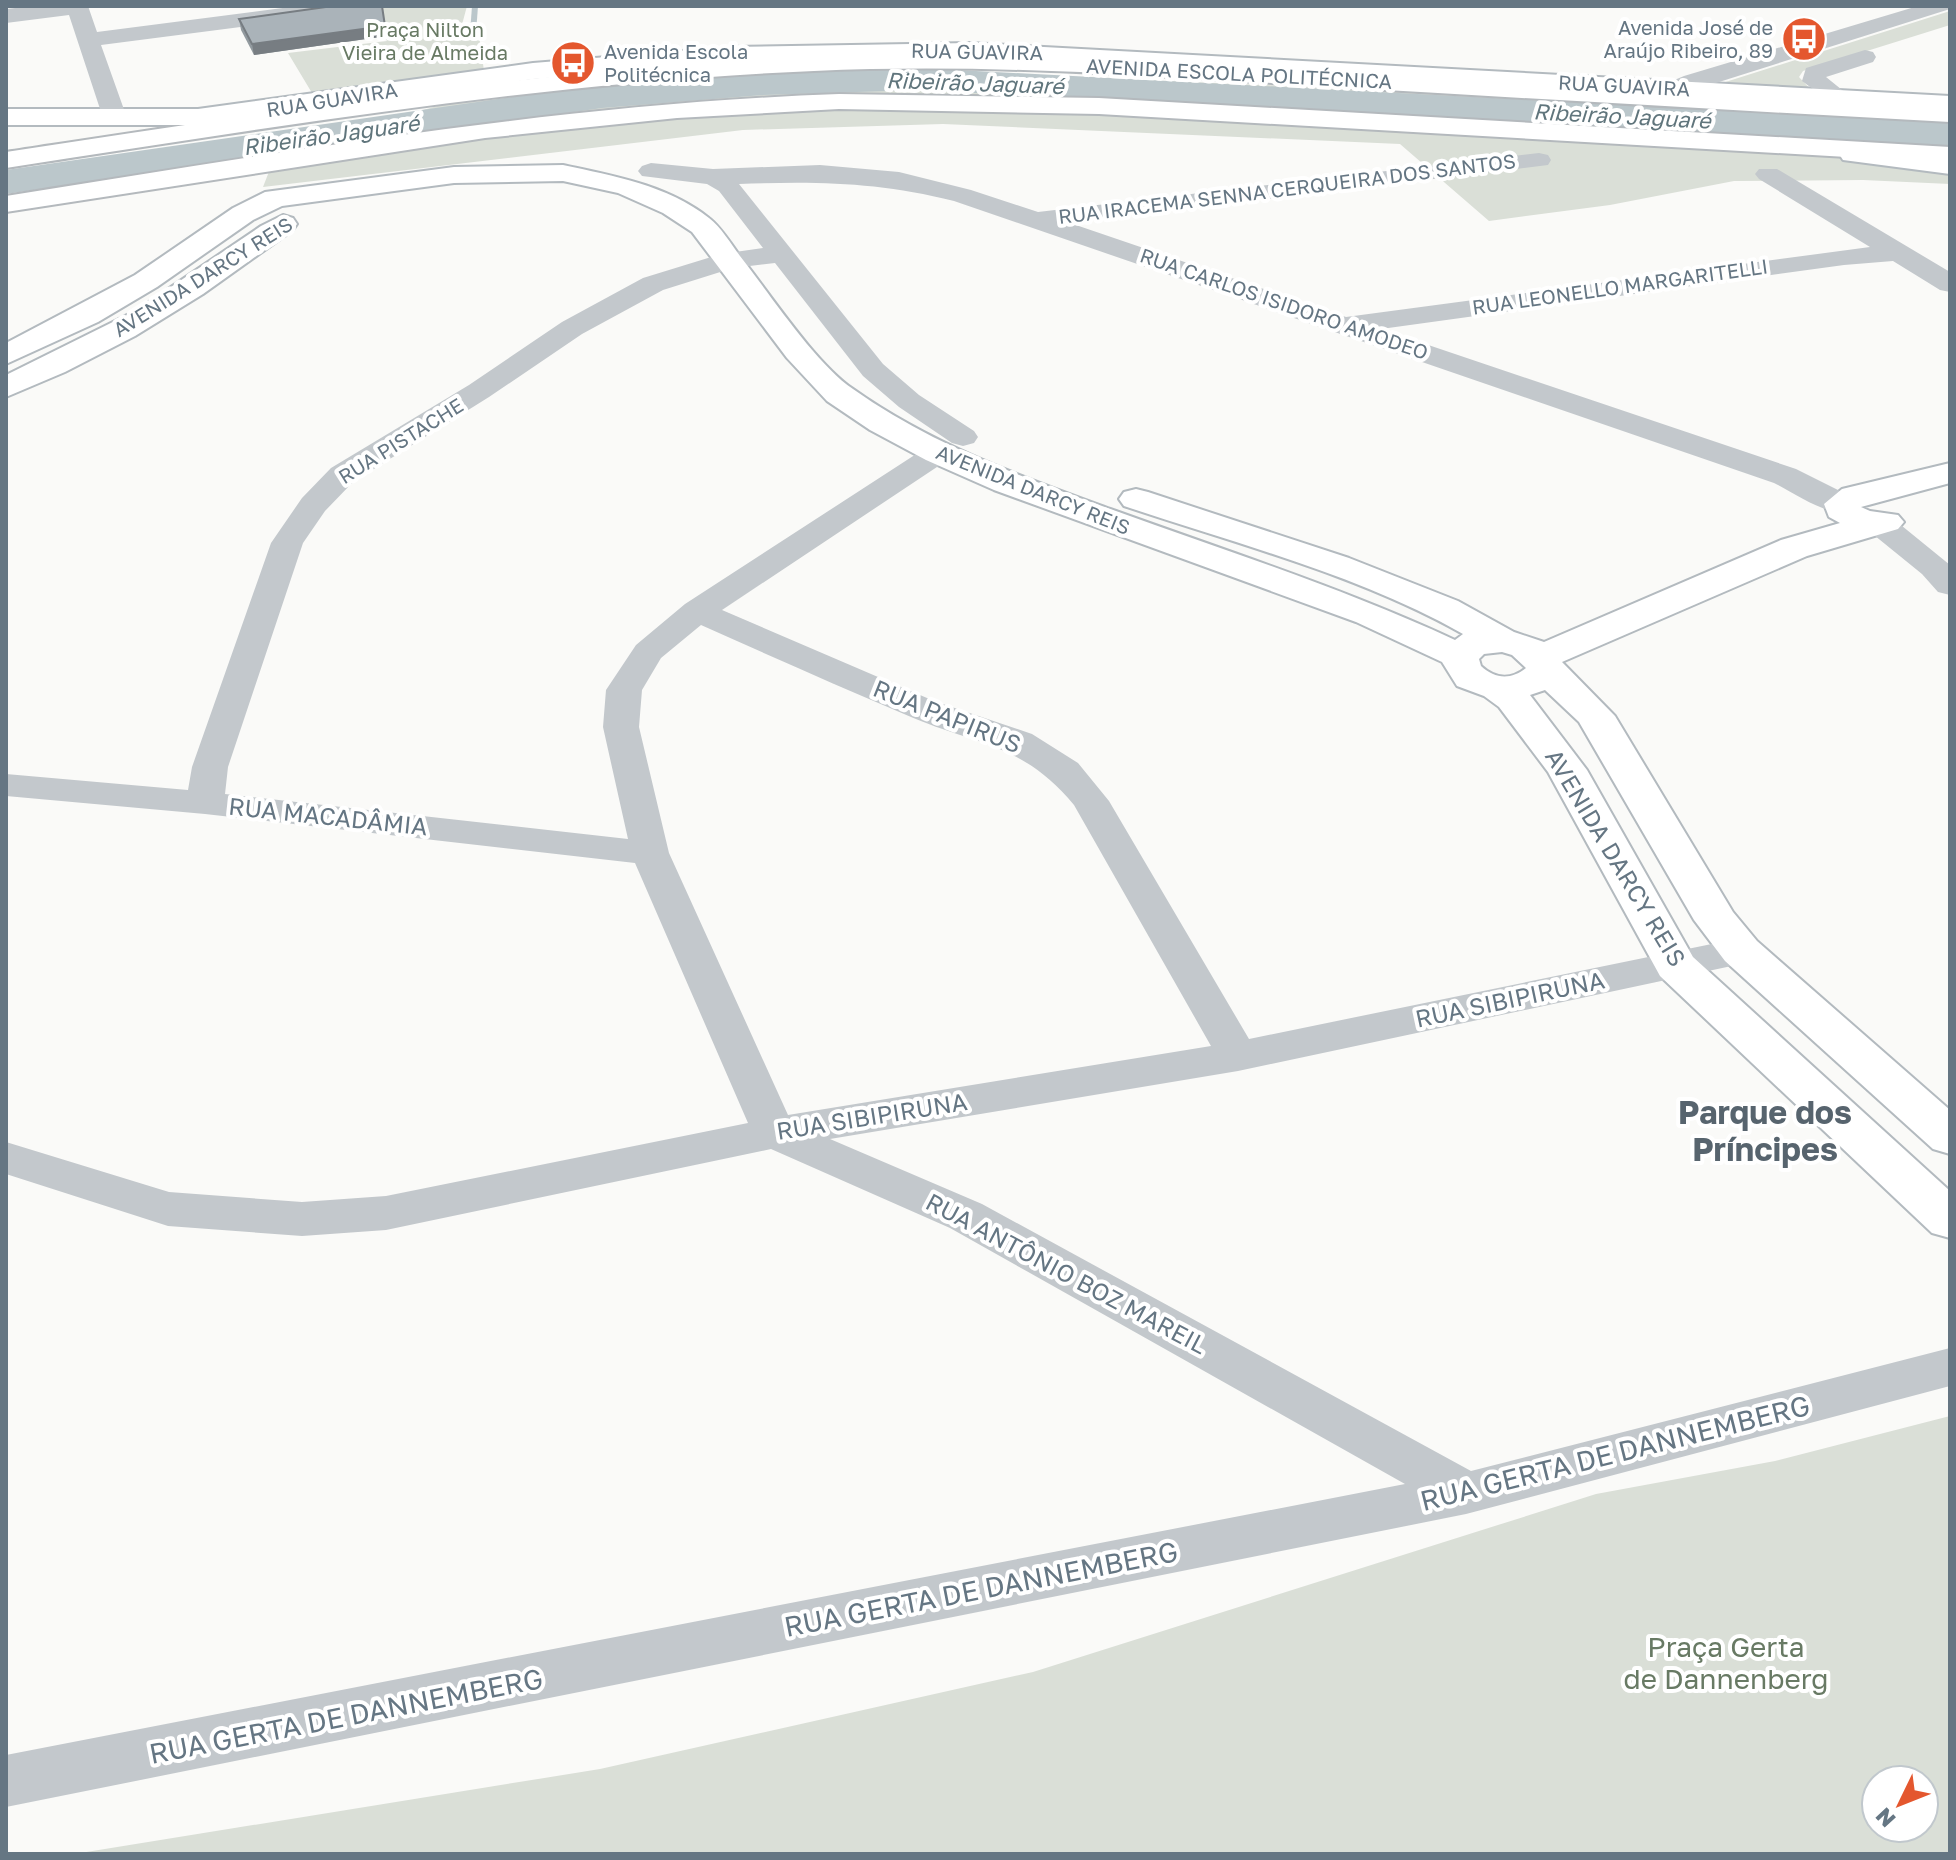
<svg xmlns="http://www.w3.org/2000/svg" width="1956" height="1860" viewBox="0 0 1956 1860" font-family="'Golos Text',sans-serif">
  <style>
    .green { fill: #dadfd7; fill-rule: evenodd }
    .lines { fill: none; stroke-linecap: round; stroke-linejoin: round }
    .stream { fill: #bbc7cb; fill-rule: evenodd }
    .river { fill: #bbc7cb; fill-rule: evenodd }
    .secondary-casing { stroke: #b3babf; stroke-width: 4 }
    .highway-casing { stroke: #b4b9bd; stroke-width: 4 }
    .street { fill: #c3c8cc; fill-rule: evenodd }
    .secondary { fill: #fff; fill-rule: evenodd }
    .highway { fill: #fff; fill-rule: evenodd }
    .wall { fill: #929a9f }
    .shaded-wall { fill: #777d82 }
    .building { fill: #aab3b9; stroke: #777d82; stroke-width: 2 }
    .labels { text-anchor: middle; stroke-width: 8; stroke-linejoin: round; paint-order: stroke }
    .far-poi-label { font-size: 20px; fill: #657683; stroke: #fff; text-anchor: end }
    .far-park-label { font-size: 20px; fill: #687a64; stroke: #fff }
    .far-street-label { font-size: 20px; fill: #657683; stroke: #fff }
    .far-water-label { font-size: 22px; font-style: italic; fill: #60757c; stroke: #fff }
    .street-label { font-size: 24px; fill: #657683; stroke: #fff }
    .near-street-label { font-size: 28px; fill: #657683; stroke: #fff }
    .near-park-label { font-size: 28px; fill: #687a64; stroke: #fff }
    .district-label { font-size: 32px; font-weight: bold; fill: #57646e; stroke: #fff }
  </style>
  <rect width="100%" height="100%" fill="#fafaf8"/>
  <!-- green -->
  <g class="green">
    <polygon points="389,6 467,6 460,32 479,35 484,71 312,93 288,53 387,41 367,9"/>
    <polygon points="1950,11 1950,25 1803,71 1799,77 1812,91 1716,85"/>
    <polygon points="957,73 1417,91 1950,122 1950,184 1863,180 1734,181 1610,205 1489,221 1400,144 943,124 743,130 263,187 277,151 441,105 709,77"/>
    <path d="M1950,1416V1854H74L600,1769L1033,1672L1596,1494L1775,1461ZM1924,1780V1828H1876V1780Z"/>
  </g>
  <g class="lines">
    <!-- stream -->
    <polygon class="stream" points="472,6 478,6 476,33 473,35 470,33"/>
    <!-- river -->
    <polygon class="river" points="920,68 1950,122 1950,146 920,90 763,95 602,108 6,194 6,170 602,84 763,71"/>
    <!-- secondary casing -->
    <g class="secondary-casing">
      <g id="secondary">
        <polygon points="970,43 1950,96 1950,112 970,57 731,63 533,79 198,125 6,125 6,109 198,109 533,63 731,47"/>
        <polygon points="1853,146 1950,158 1950,174 1843,160 1839,154 1843,148"/>
        <path d="M563,165C614,176 667,185 709,218C721,227 731,244 740,256C770,294 815,363 853,389C933,446 1025,478 1116,511C1230,552 1345,589 1455,640L1463,634C1359,575 1237,544 1124,506L1119,499L1124,492L1136,489L1148,492L1349,558L1458,601L1514,632L1544,642L1781,540L1840,523L1829,517L1824,504L1842,489L1950,463V483L1861,507L1870,511L1898,515L1904,522L1898,529L1807,556L1562,662L1615,716L1733,912L1757,941L1950,1110V1154L1933,1149L1725,961L1694,920L1579,722L1545,690L1530,695L1587,770L1693,957L1950,1191V1238L1932,1233L1660,976L1548,772L1499,707L1484,696L1457,686L1442,662L1356,622L994,490L926,460L870,430L827,401L787,358L692,232L663,213L618,193L563,181L454,183L282,206L253,220L157,287L98,322L6,364V343L135,275L233,208L265,192L454,167ZM1502,652L1512,655L1526,668C1511,680 1495,679 1481,666L1479,659L1484,654Z"/>
        <polygon points="283,215 293,218 297,224 293,230 203,294 135,336 65,372 6,397 6,375 137,310 261,226"/>
      </g>
    </g>
    <!-- highway casing -->
    <g class="highway-casing">
      <g id="highway">
        <path d="M879,54L1138,60L1950,106V122C1744,111 1539,99 1333,87C1160,76 987,63 814,71C543,82 274,127 6,168V152C296,108 585,62 879,54Z"/>
        <path d="M839,94L1099,98L1950,147V163L1099,114L839,109L677,118L485,138L6,212V196C283,152 559,104 839,94Z"/>
      </g>
    </g>
    <!-- street -->
    <g class="street">
      <polygon points="33,6 88,6 97,32 298,6 359,6 348,13 101,45 127,118 123,123 107,123 103,118 69,15 6,23 6,9"/>
      <polygon points="1918,6 1950,6 1950,9 1681,94 1665,94 1661,89 1665,84 1684,76"/>
      <polygon points="1865,50 1873,52 1876,57 1873,62 1826,77 1852,98 1848,103 1832,103 1802,81 1806,68"/>
      <path d="M1539,153L1548,155L1551,160L1548,165L1070,223L1346,317L1870,247L1759,179L1755,174L1759,169H1777L1950,272V292L1940,290L1893,261L1844,265L1381,329L1796,469L1852,497L1857,504L1852,511C1826,517 1797,494 1774,483L954,201C878,182 817,181 739,184L883,364L919,395L974,431L978,437L974,443L963,446L952,443L899,407L863,376L775,263L733,268L663,290L582,334L489,397L353,482L325,511L303,543L228,767L225,794L628,839L603,727L606,690L636,645L685,604L927,447L938,444L949,447L953,453L949,459L722,610L934,701L1032,734L1078,763L1109,801L1249,1039L1741,938L1755,942L1761,951L1755,960L1741,964L1238,1071L830,1139L982,1204L1471,1471L1950,1348V1386L1466,1514L6,1807V1755L1405,1484L950,1228L771,1149L386,1230L302,1236L168,1226L6,1174V1142L169,1192L302,1202L386,1196L748,1123L635,863L205,814L6,796V774L188,790L192,767L271,543L302,498L331,468L469,385L562,322L643,278L721,254L763,248L719,191L707,184L642,176L638,171L642,166L651,163L713,169L820,165L899,172L971,190L1038,212ZM701,625C768,655 836,685 904,714C973,745 1021,741 1074,805L1211,1046L788,1115L669,853L639,727L642,690L661,658Z"/>
      <polygon points="1880,514 1891,517 1950,565 1950,595 1938,592 1922,574 1869,531 1864,524 1869,517"/>
    </g>
    <!-- secondary -->
    <use href="#secondary" class="secondary"/>
    <!-- highway -->
    <use href="#highway" class="highway"/>
  </g>
  <!-- wall -->
  <polygon class="wall" points="239,19 387,36 254,55 241,30"/>
  <!-- shaded-wall -->
  <polygon class="shaded-wall" points="382,6 387,36 254,55 252,44"/>
  <!-- building -->
  <polygon class="building" points="333,6 382,6 385,26 252,44 239,19"/>
  <!-- icons -->
  <defs>
    <g id="bus-disc" transform="scale(2.3)"><circle r="9.5" fill="#e4572e" stroke="#fff"/><path d="M-5-6H5V4H4V6H2V4H-2V6H-4V4H-5ZM-3.5-4V0h7V-4ZM-3.5 1.2v1.5H-2V1.2ZM2 1.2v1.5H3.5V1.2Z" fill="#fff"/></g>
  </defs>
  <g fill-rule="evenodd">
    <use href="#bus-disc" x="1804" y="39"/>
    <use href="#bus-disc" x="573" y="63"/>
  </g>
  <g class="labels">
    <!-- far-poi labels -->
    <g class="far-poi-label">
      <text x="1773" y="35">Avenida José de<tspan x="1773" dy="23">Araújo Ribeiro, 89</tspan></text>
      <text x="604" y="59" text-anchor="start">Avenida Escola<tspan x="604" dy="23">Politécnica</tspan></text>
    </g>
    <!-- far-park labels -->
    <g class="far-park-label">
      <text x="425" y="37">Praça Nilton<tspan x="425" dy="23">Vieira de Almeida</tspan></text>
    </g>
    <!-- far-street labels -->
    <g class="far-street-label">
      <text transform="translate(977 52) rotate(1)" y="7">RUA GUAVIRA</text>
      <text transform="translate(1239 74) rotate(3)" y="7">AVENIDA ESCOLA POLITÉCNICA</text>
      <text transform="translate(1624 86) rotate(3)" y="7">RUA GUAVIRA</text>
      <text transform="translate(332 100) rotate(-9)" y="7">RUA GUAVIRA</text>
      <text transform="translate(1287 189) rotate(-7)" y="7">RUA IRACEMA SENNA CERQUEIRA DOS SANTOS</text>
      <text transform="translate(203 277) rotate(-32)" y="7">AVENIDA DARCY REIS</text>
      <text transform="translate(1620 287) rotate(-8)" y="7">RUA LEONELLO MARGARITELLI</text>
      <text transform="translate(1284 304) rotate(19)" y="7">RUA CARLOS ISIDORO AMODEO</text>
      <text transform="translate(401 441) rotate(-32)" y="7">RUA PISTACHE</text>
      <text transform="translate(1033 490) rotate(22)" y="7">AVENIDA DARCY REIS</text>
    </g>
    <!-- far-water labels -->
    <g class="far-water-label">
      <text transform="translate(975 83) rotate(2)" y="8">Ribeirão Jaguaré</text>
      <text transform="translate(1622 116) rotate(3)" y="8">Ribeirão Jaguaré</text>
      <text transform="translate(331 135) rotate(-8)" y="8">Ribeirão Jaguaré</text>
    </g>
    <!-- street labels -->
    <g class="street-label">
      <text transform="translate(947 717) rotate(22)" y="8">RUA PAPIRUS</text>
      <text transform="translate(328 817) rotate(6)" y="8">RUA MACADÂMIA</text>
      <text transform="translate(1615 858) rotate(59)" y="8">AVENIDA DARCY REIS</text>
      <text transform="translate(1510 1000) rotate(-12)" y="8">RUA SIBIPIRUNA</text>
      <text transform="translate(872 1117) rotate(-9)" y="8">RUA SIBIPIRUNA</text>
      <text transform="translate(1066 1274) rotate(28)" y="8">RUA ANTÔNIO BOZ MAREIL</text>
    </g>
    <!-- near-street labels -->
    <g class="near-street-label">
      <text transform="translate(1615 1453) rotate(-14)" y="10">RUA GERTA DE DANNEMBERG</text>
      <text transform="translate(981 1589) rotate(-11)" y="10">RUA GERTA DE DANNEMBERG</text>
      <text transform="translate(346 1716) rotate(-11)" y="10">RUA GERTA DE DANNEMBERG</text>
    </g>
    <!-- near-park labels -->
    <g class="near-park-label">
      <text x="1726" y="1657">Praça Gerta<tspan x="1726" dy="32">de Dannenberg</tspan></text>
    </g>
    <!-- district labels -->
    <g class="district-label">
      <text x="1765" y="1124">Parque dos<tspan x="1765" dy="37">Príncipes</tspan></text>
    </g>
  </g>
  <!-- border -->
  <rect width="1956" height="1860" fill="none" stroke="#657683" stroke-width="16"/>
  <!-- north arrow -->
  <g transform="translate(1900 1804) rotate(227)"><circle r="38" fill="#ffffff" stroke="#c1c8cd" stroke-width="2"/>
  <path d="M0-6L14 30L0 20L-14 30Z" fill="#e4572e"/>
  <text y="-12" font-size="22" font-weight="bold" text-anchor="middle" fill="#657683">N</text>
  </g>
</svg>
